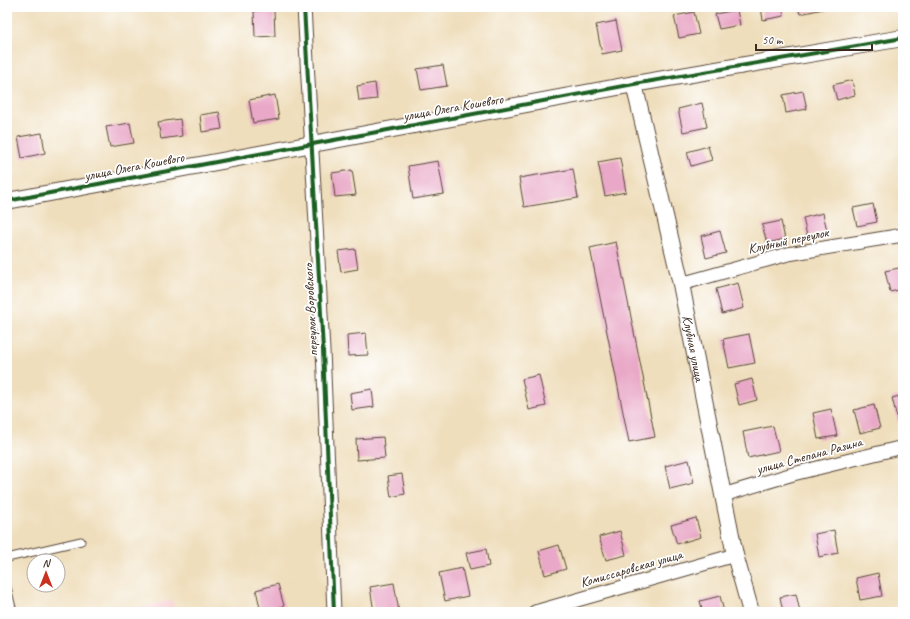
<svg xmlns="http://www.w3.org/2000/svg" width="910" height="619" viewBox="0 0 910 619" font-family="Caveat,sans-serif">
  <style>
    .built { fill: #f7cfd2 }
    .building { fill: #e9a8c7 }
    .lines { fill: none; stroke-linecap: round; stroke-linejoin: round }
    .service-casing { stroke: #564536; stroke-width: 9 }
    .minor-casing { stroke: #564536; stroke-width: 15 }
    .tertiary-casing { stroke: #564536; stroke-width: 18 }
    .service { stroke: #fff; stroke-width: 7 }
    .minor { stroke: #fff; stroke-width: 13 }
    .tertiary { stroke: #fff; stroke-width: 16 }
    .cycleway-casing { stroke: #fff; stroke-width: 6 }
    .cycleway { stroke: #1b5e20; stroke-width: 4 }
    .labels { text-anchor: middle; stroke-width: 3.5; stroke-linejoin: round; paint-order: stroke }
    .street-label { font-size: 14px; fill: #3b2a1e; stroke: #fff }
  </style>
  <rect width="100%" height="100%" fill="#fff"/>
  <filter id="ink" filterUnits="userSpaceOnUse"><feTurbulence type="fractalNoise" baseFrequency=".025" numOctaves="2"/><feDisplacementMap in="SourceGraphic" scale="8" xChannelSelector="R" yChannelSelector="G"/><feConvolveMatrix kernelMatrix="1 2 1 2 8 2 1 2 1" color-interpolation-filters="sRGB"/></filter>
  <filter id="wash" filterUnits="userSpaceOnUse"><feTurbulence type="fractalNoise" baseFrequency=".012" numOctaves="4" result="noise"/><feDisplacementMap in="SourceGraphic" scale="16" xChannelSelector="R" yChannelSelector="G"/><feGaussianBlur stdDeviation="0.9" result="paint"/><feColorMatrix in="noise" values="0 0 0 0 0 0 0 0 0 0 0 0 0 0 0 0 0 1.4 0 .05"/><feComposite in="paint" operator="in"/></filter>
  <g filter="url(#wash)">
    <rect width="100%" height="100%" fill="#efdebc"/>
    <!-- built -->
    <polygon class="built" points="172,600 175,612 122,612"/>
    <g id="blocks">
      <!-- building -->
      <g class="building">
        <polygon points="761,7 782,7 784,16 763,20"/>
        <polygon points="798,7 823,7 823,9 800,14"/>
        <polygon points="274,10 275,36 255,37 254,11"/>
        <polygon points="737,10 740,25 719,29 715,14"/>
        <polygon points="694,12 699,34 679,38 674,16"/>
        <polygon points="616,21 622,50 602,54 596,25"/>
        <polygon points="443,65 447,86 421,90 417,69"/>
        <polygon points="852,80 855,95 837,100 833,85"/>
        <polygon points="375,83 377,99 359,101 357,86"/>
        <polygon points="803,91 807,109 786,113 783,95"/>
        <polygon points="275,95 279,119 253,123 249,100"/>
        <polygon points="702,103 707,127 683,132 678,109"/>
        <polygon points="219,112 222,129 202,132 200,115"/>
        <polygon points="180,119 182,136 161,139 158,122"/>
        <polygon points="130,123 134,143 110,147 106,127"/>
        <polygon points="42,133 45,153 22,158 18,137"/>
        <polygon points="708,146 712,160 691,166 687,152"/>
        <polygon points="620,158 626,192 605,196 598,162"/>
        <polygon points="438,161 444,194 413,199 408,166"/>
        <polygon points="573,169 578,198 524,207 519,178"/>
        <polygon points="352,170 356,195 335,197 332,173"/>
        <polygon points="873,204 877,222 857,226 853,208"/>
        <polygon points="823,213 827,231 807,236 803,218"/>
        <polygon points="781,221 785,239 767,243 762,225"/>
        <polygon points="720,231 726,253 706,258 701,236"/>
        <polygon points="616,242 655,437 629,442 590,248"/>
        <polygon points="355,249 358,269 341,272 338,251"/>
        <polygon points="903,267 903,289 890,292 885,271"/>
        <polygon points="738,283 744,308 722,314 716,289"/>
        <polygon points="366,333 368,355 348,356 347,335"/>
        <polygon points="749,334 755,363 729,368 723,339"/>
        <polygon points="539,375 546,406 529,410 522,379"/>
        <polygon points="752,379 757,400 739,405 734,384"/>
        <polygon points="372,389 374,407 352,410 350,393"/>
        <polygon points="903,395 903,421 898,422 892,398"/>
        <polygon points="874,405 880,428 860,433 854,410"/>
        <polygon points="831,409 837,436 818,439 813,413"/>
        <polygon points="773,426 779,451 748,458 743,432"/>
        <polygon points="383,437 385,458 357,460 356,439"/>
        <polygon points="689,460 694,483 670,489 665,466"/>
        <polygon points="402,474 405,494 391,497 388,476"/>
        <polygon points="696,518 701,537 677,544 671,525"/>
        <polygon points="834,530 838,553 819,557 815,534"/>
        <polygon points="620,531 626,555 606,560 599,537"/>
        <polygon points="559,545 566,569 545,575 539,551"/>
        <polygon points="486,549 489,566 470,570 466,553"/>
        <polygon points="462,568 468,596 445,601 439,573"/>
        <polygon points="878,573 882,596 860,600 856,578"/>
        <polygon points="394,583 399,612 374,612 370,587"/>
        <polygon points="278,584 284,606 261,612 256,590"/>
        <polygon points="796,594 800,612 783,612 780,597"/>
        <polygon points="720,596 724,612 703,612 700,601"/>
      </g>
    </g>
  </g>
  <g filter="url(#ink)">
    <use href="#blocks" fill-opacity="0" stroke="#564536" stroke-width="1"/>
    <g class="lines">
      <!-- service casing -->
      <g class="service-casing">
        <g id="service">
          <polyline points="7,558 81,541"/>
          <polyline points="7,587 13,612"/>
        </g>
      </g>
      <!-- minor casing -->
      <g class="minor-casing">
        <g id="minor">
          <polyline points="304,7 323,350 334,612"/>
          <polyline points="681,284 788,254 903,235"/>
          <polyline points="723,495 793,474 903,447"/>
          <polyline points="535,612 735,555"/>
        </g>
      </g>
      <!-- tertiary casing -->
      <g class="tertiary-casing">
        <g id="tertiary">
          <path id="s1" d="M634,84L681,284L735,555L751,612"/>
          <polyline points="7,201 634,84 903,38"/>
        </g>
      </g>
      <!-- service -->
      <use href="#service" class="service"/>
      <!-- minor -->
      <use href="#minor" class="minor"/>
      <!-- tertiary -->
      <use href="#tertiary" class="tertiary"/>
      <!-- cycleway casing -->
      <g class="cycleway-casing">
        <g id="cycleway">
          <polyline points="304,7 323,350 334,612"/>
          <polyline points="7,201 634,84 903,38"/>
        </g>
      </g>
      <!-- cycleway -->
      <use href="#cycleway" class="cycleway"/>
    </g>
  </g>
  <g class="labels">
    <!-- street labels -->
    <g class="street-label">
      <text transform="translate(453 107) rotate(-10)" y="5">улица Олега Кошевого</text>
      <text transform="translate(134 166) rotate(-11)" y="5">улица Олега Кошевого</text>
      <text transform="translate(788 240) rotate(-12)" y="5">Клубный переулок</text>
      <text transform="translate(310 310) rotate(-93)" y="5">переулок Воровского</text>
      <text dy="5" stroke="none"><textPath href="#s1" startOffset="271">Клубная улица</textPath></text>
      <text transform="translate(809 455) rotate(-15)" y="5">улица Степана Разина</text>
      <text transform="translate(631 568) rotate(-16)" y="5">Комиссаровская улица</text>
    </g>
  </g>
  <!-- margin -->
  <rect width="910" height="619" fill="none" stroke="#fff" stroke-width="24"/>
  <!-- north arrow -->
  <g transform="translate(46 573)"><circle r="19" fill="#ffffff" stroke="#b1aaa5"/>
  <path d="M0-3L7 15L0 10L-7 15Z" fill="#c8321e"/>
  <text y="-6" font-size="11" font-weight="bold" text-anchor="middle" fill="#3b2a1e">N</text>
  </g>
  <!-- scale -->
  <path d="M756 44v6h116v-6" fill="none" stroke="#3b2a1e" stroke-width="2"/>
  <text x="762" y="44" font-size="12" fill="#3b2a1e" stroke="#ffffff" stroke-width="3" paint-order="stroke">50 m</text>
</svg>
